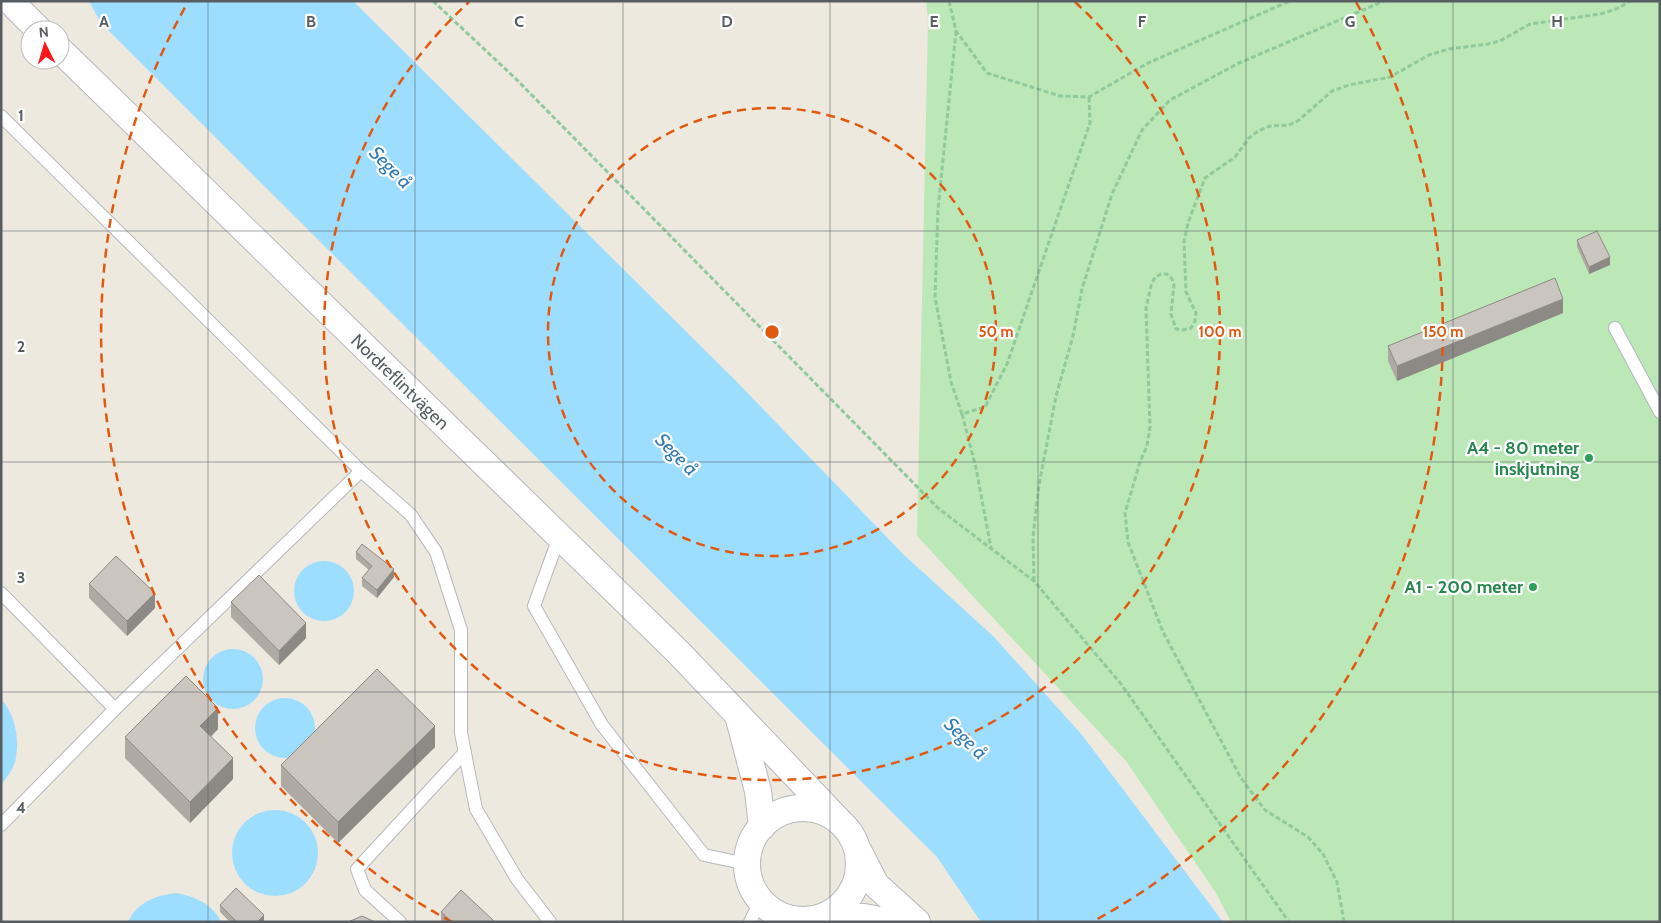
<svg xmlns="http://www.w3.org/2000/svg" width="1661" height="923" viewBox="0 0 1661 923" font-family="Cabin,sans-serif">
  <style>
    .green { fill: #bce8b8 }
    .water { fill: #9dddff }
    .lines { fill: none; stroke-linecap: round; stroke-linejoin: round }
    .lane-casing { stroke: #b5b9be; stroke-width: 14 }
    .street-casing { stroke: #b5b9be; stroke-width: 28 }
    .path { stroke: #91c99c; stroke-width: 3; stroke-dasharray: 5 2.5; stroke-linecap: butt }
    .lane { stroke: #fff; stroke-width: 12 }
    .street { stroke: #fff; stroke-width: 26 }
    .wall { fill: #aea9a3 }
    .shaded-wall { fill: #8d8a85 }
    .building { fill: #cac5be; stroke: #8d8a85 }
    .grid { fill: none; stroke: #585d62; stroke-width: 1; stroke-opacity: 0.55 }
    .ring { fill: none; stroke: #e15910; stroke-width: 2.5; stroke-dasharray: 9 6 }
    .leisure-dot { fill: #2e9e5b; stroke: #fff; stroke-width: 2 }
    .labels { text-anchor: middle; stroke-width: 4.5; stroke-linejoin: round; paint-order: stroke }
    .street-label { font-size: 18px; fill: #585d62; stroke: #fff }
    .leisure-label { font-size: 18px; font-weight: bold; fill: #27864d; stroke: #fff; text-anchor: end }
    .water-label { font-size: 19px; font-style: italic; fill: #2f7ab2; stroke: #fff }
    .grid-label { font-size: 16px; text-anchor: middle; font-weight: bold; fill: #585d62; stroke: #fff; stroke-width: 4.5; stroke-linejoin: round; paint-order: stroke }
    .centre { fill: #e15910; stroke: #fff; stroke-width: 2.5 }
    .ring-label { font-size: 15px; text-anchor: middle; font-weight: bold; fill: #e15910; stroke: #fff; stroke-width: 4.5; stroke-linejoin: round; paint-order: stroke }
  </style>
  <rect width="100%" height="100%" fill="#ede9df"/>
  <!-- green -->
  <polygon class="green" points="926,1 1660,1 1660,922 1231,922 1216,893 1126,761 917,536 928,20"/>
  <!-- water -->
  <g class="water">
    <polygon points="89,1 353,1 737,382 903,554 993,636 1082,735 1223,922 981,922 937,857 101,23"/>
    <circle cx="324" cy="591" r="30"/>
    <circle cx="233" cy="679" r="30"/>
    <circle cx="285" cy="728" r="30"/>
    <path d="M1,699C16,715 20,741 15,762C13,770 6,778 1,785Z"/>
    <circle cx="275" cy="853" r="43"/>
    <path d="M177,893C195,897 213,904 221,922H128C137,902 157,895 177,893Z"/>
  </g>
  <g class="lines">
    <!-- lane casing -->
    <g class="lane-casing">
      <g id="lane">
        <polyline points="1,116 361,471 115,709"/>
        <polyline points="1615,328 1660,412"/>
        <polyline points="361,471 411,515 436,552 461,630 461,733 476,809 517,879 550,922"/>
        <polyline points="559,537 534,606 602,725 704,855 747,864"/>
        <polyline points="1,593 115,709 1,825"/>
        <polyline points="400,922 365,890 357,869 465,752"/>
        <polyline points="750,922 760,901"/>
        <polyline points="809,922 811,920"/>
      </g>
    </g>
    <!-- street casing -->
    <g class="street-casing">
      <g id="street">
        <polyline points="10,1 39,30"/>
        <polyline points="60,50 678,652 838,820"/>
        <polyline points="739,719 758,791 762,827"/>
        <circle cx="803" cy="864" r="56"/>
        <polyline points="859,852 876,885 917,922"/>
        <polyline points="829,915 864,917 890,922"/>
      </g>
    </g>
    <!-- path -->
    <g class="path">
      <polyline points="433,1 516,79 939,509 1034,581 1121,684 1289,922"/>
      <polyline points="949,1 956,31 987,73 1060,96 1089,97 1148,63 1290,1"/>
      <polyline points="956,31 938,209 935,297 951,382 962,414 985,407 1007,364 1090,123 1089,97"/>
      <polyline points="962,414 976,468 991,548"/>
      <polyline points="1034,581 1033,537 1039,485 1056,396 1073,336 1082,289 1112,194 1142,130 1170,100 1239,63 1384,1"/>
      <polyline points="1344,922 1337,882 1323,854 1308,837 1265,810 1241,778 1163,632 1128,542 1125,513 1140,462 1147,446 1150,427 1146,308 1151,286 1155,277 1161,274 1167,274 1172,279 1174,285 1171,314 1176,329 1183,330 1191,328 1195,321 1196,313 1186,292 1184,241 1188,223 1205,178 1235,157 1249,138 1258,131 1270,126 1289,125 1299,120 1332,91 1349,85 1390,77 1429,55 1449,49 1488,44 1500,41 1530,24 1600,14 1616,9 1631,1"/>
    </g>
    <!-- lane -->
    <use href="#lane" class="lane"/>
    <!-- street -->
    <use href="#street" class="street"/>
  </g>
  <!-- wall -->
  <g class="wall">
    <polygon points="1577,240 1610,265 1589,274 1577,247"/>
    <polygon points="1563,313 1397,381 1388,361 1388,346"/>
    <polygon points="356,552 394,577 377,598 362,586 362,578 369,570 356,559"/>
    <polygon points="89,584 155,608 127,636 89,598"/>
    <polygon points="231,602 306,638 279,665 231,617"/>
    <polygon points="218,729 211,737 233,779 190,823 125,758 125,737"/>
    <polygon points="435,747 338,843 281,786 281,765"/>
    <polygon points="220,905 264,922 230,922 220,912"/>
    <polygon points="441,912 495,922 441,922"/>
  </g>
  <!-- shaded-wall -->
  <g class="shaded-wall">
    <polygon points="1610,257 1610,265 1589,274 1589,267"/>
    <polygon points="1563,299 1563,313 1397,381 1397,366"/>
    <polygon points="394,569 394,577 377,598 377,590"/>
    <polygon points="155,593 155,608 127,636 127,621"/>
    <polygon points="306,623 306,638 279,665 279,651"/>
    <polygon points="218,708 218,729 200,747 200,726"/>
    <polygon points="435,726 435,747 338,843 338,822"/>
    <polygon points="233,758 233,779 190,823 190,802"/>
    <polygon points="264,915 264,922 257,922"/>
  </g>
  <!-- building -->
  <g class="building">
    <polygon points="1597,231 1610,257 1589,267 1577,240"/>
    <polygon points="1555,278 1563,299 1397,366 1388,346"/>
    <polygon points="362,544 394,569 377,590 362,578 372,566 356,552"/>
    <polygon points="116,556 155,593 127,621 89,584"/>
    <polygon points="259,575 306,623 279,651 231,602"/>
    <polygon points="377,669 435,726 338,822 281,765"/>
    <polygon points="186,676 218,708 200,726 233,758 190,802 125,737"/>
    <polygon points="236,888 264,915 257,922 237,922 220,905"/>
    <polygon points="461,890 495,922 452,922 441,912"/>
    <polygon points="362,916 375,922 348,922"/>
  </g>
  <!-- grid -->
  <path class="grid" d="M208,1V922M415,1V922M623,1V922M830,1V922M1038,1V922M1246,1V922M1453,1V922M1,231H1660M1,462H1660M1,692H1660"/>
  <!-- distance rings -->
  <g class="ring">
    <circle cx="772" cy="332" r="224"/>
    <path d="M1075 2A448 448 0 1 1 469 2"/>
    <path d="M452 922A671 671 0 0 1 188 2M1356 2A671 671 0 0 1 1092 922"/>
  </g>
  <!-- markers -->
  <g class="leisure-dot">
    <circle cx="1589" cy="458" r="5"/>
    <circle cx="1533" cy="587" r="5"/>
  </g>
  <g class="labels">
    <!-- street labels -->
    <g class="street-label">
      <text transform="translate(400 382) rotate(44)" y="6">Nordreflintvägen</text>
    </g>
    <!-- leisure labels -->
    <g class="leisure-label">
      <text x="1579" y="454">A4 - 80 meter<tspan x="1579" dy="21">inskjutning</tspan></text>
      <text x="1523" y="593">A1 - 200 meter</text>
    </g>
    <!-- water labels -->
    <g class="water-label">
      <text transform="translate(391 167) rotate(45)" y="7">Sege å</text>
      <text transform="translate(677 454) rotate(45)" y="7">Sege å</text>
      <text transform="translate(966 738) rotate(44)" y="7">Sege å</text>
    </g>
  </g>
  <g class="grid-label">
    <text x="104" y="27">A</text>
    <text x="311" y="27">B</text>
    <text x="519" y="27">C</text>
    <text x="727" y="27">D</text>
    <text x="934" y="27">E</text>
    <text x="1142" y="27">F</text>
    <text x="1350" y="27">G</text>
    <text x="1557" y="27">H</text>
    <text x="21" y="121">1</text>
    <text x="21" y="352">2</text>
    <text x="21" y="583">3</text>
    <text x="21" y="813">4</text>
  </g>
  <circle cx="772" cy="332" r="8" class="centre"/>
  <g class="ring-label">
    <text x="996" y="337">50 m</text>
    <text x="1220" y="337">100 m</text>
    <text x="1443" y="337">150 m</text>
  </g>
  <!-- border -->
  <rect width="1661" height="923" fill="none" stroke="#585d62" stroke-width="5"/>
  <!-- north arrow -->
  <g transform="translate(45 45) rotate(355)"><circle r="24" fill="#ffffff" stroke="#bcbec0"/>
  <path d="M0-4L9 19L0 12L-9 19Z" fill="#fb1719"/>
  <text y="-8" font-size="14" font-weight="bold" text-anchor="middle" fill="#585d62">N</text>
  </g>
</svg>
